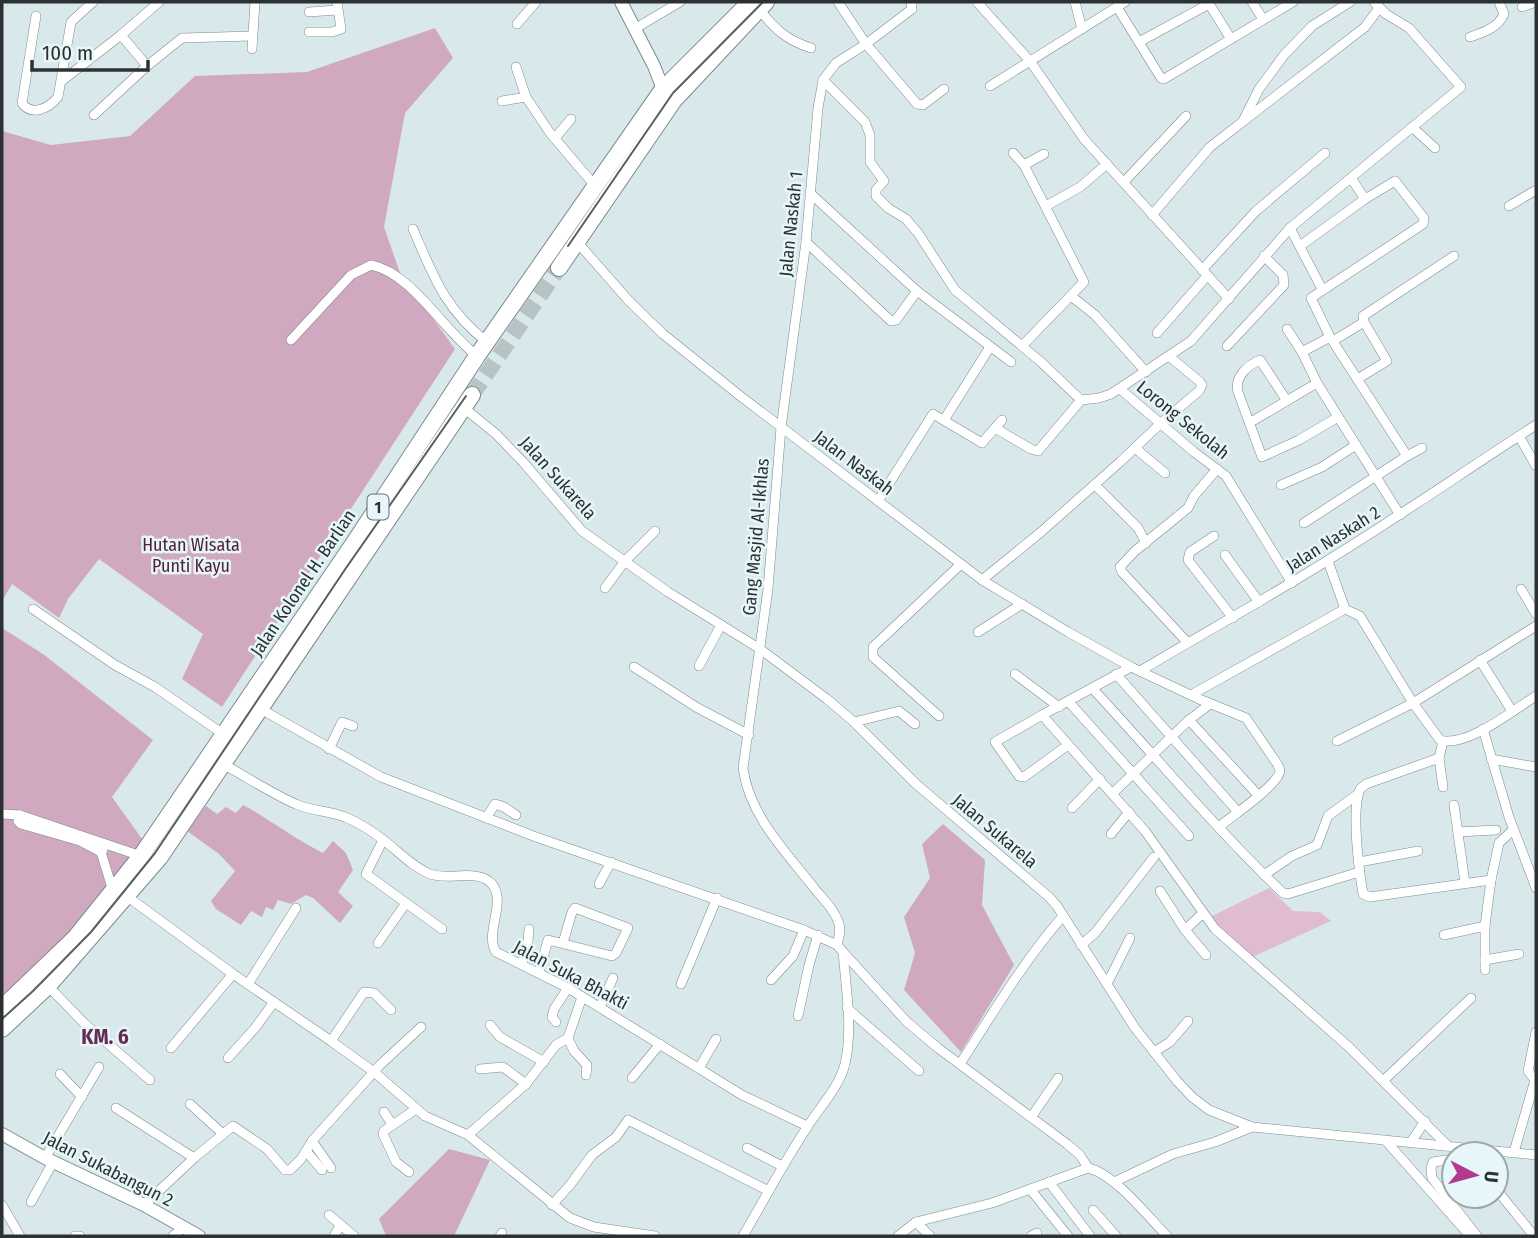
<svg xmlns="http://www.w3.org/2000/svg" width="1538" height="1238" viewBox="0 0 1538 1238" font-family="'Fira Sans Condensed',sans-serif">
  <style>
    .green { fill: #dfbcd1 }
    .forest { fill: #d0a9c0 }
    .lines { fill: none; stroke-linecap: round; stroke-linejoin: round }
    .highway-tunnel { stroke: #b6c4c6; stroke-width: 16; stroke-dasharray: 16 8; stroke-linecap: butt }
    .street-casing { stroke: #7d8b8d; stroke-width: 10 }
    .secondary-casing { stroke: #7d8b8d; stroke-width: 14 }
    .highway-casing { stroke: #7d8b8d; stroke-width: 18 }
    .street { stroke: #fff; stroke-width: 9 }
    .secondary { stroke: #fff; stroke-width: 12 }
    .highway { stroke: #fff; stroke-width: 16 }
    .tram { stroke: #575f60; stroke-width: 2 }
    .labels { text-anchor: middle; stroke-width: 5; stroke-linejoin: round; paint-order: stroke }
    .shield { fill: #e7f6f8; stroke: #646d6e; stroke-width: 2 }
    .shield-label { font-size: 16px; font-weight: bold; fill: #2c3233 }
    .street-label { font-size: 18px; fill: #2c3233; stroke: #e7f6f8 }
    .park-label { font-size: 18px; fill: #501f3f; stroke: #e7f6f8 }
    .quarter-label { font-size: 21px; font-weight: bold; fill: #682c54; stroke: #e7f6f8 }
  </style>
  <rect width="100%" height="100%" fill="#d9e9eb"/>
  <!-- green -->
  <polygon class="green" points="1269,888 1293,911 1320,912 1331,921 1246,960 1208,918"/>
  <!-- forest -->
  <g class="forest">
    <polygon points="435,28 453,58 405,113 384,227 400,273 455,349 222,707 182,679 203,634 99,559 68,599 59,618 12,584 2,601 2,131 51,145 130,136 195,76 307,72"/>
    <polygon points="2,628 43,654 153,740 112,797 150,850 83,923 2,998"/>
    <path d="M243,805C271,820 295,839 323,853L333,841L346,853L353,870L338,892L353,906L340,923L313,898L306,895L291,904L278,900L273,910L266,907L262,917L251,911L241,925L216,909L211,901L235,871L219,854L187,831L206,806L217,814L226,807L236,813Z"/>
    <polygon points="943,824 985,860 982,905 1014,965 961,1052 904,990 915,953 904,917 930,878 922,844"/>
    <polygon points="449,1149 490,1160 454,1236 386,1236 379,1219"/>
  </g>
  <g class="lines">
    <!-- highway-tunnel -->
    <polyline class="highway-tunnel" points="472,395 559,268"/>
    <!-- street casing -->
    <g class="street-casing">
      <g id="street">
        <polyline points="838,2 866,44 917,104 923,105 944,89"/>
        <polyline points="977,2 1030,61 1084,139 1229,299"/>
        <polyline points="1075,2 1082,29"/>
        <polyline points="1208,2 1231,39"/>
        <polyline points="1252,2 1263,19"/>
        <polyline points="1117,7 1161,78 1164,79 1293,2"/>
        <polyline points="1522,7 1536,2"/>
        <path d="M759,9C775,29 786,40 811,48"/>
        <polyline points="309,12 337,10"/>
        <path d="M36,16L22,103C32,117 49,108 58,97L71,22L93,2"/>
        <polyline points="517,24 536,2"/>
        <polyline points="636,28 680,2"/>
        <polyline points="309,32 332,32 341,29 337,2"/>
        <polyline points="121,35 147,66"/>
        <path d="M1470,37C1484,32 1498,28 1504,14L1499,2"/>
        <polyline points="1139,42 1209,4"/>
        <polyline points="252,49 255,2"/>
        <polyline points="516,67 526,97"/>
        <polyline points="63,80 121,35 159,2"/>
        <polyline points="823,80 865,122 870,135 870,162 884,181 876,190 876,196 888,208 906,219 918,233 955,290 1041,362 1081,400 1038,451 1031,449 995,428"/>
        <polyline points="990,86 1125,2"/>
        <polyline points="502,101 526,97 550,133 596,187"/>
        <polyline points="94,115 147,66 182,38 252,36"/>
        <polyline points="1244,119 1259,89 1284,55 1312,26 1350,2"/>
        <polyline points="1412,127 1435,148"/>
        <polyline points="555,138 571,119"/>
        <polyline points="1013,153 1024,165 1084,282 1022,346"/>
        <polyline points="1024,165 1044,154"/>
        <polyline points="1351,178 1365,199"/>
        <polyline points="1124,182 1186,116"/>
        <polyline points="811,194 917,291 1011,362"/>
        <polyline points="1046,206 1080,187 1107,164"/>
        <polyline points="1509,206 1536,190"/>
        <polyline points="1152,215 1210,147 1365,27 1379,8"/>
        <polyline points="1290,228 1322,289"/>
        <path d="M413,229C433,275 445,310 487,342"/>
        <polyline points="806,242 891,321 896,320 917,291"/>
        <path d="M578,243L629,301L663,334L739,395L961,564L982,580L1068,632L1131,667L1199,699L1246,718L1278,765C1280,770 1281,771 1278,776C1268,792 1235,814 1220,826"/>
        <polyline points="1300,246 1365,199 1395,181 1424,218 1423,224 1311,298 1330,337 1407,456 1304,523"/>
        <polyline points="1202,270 1256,211 1325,153"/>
        <polyline points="1071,296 1095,315 1146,372"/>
        <polyline points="1287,329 1302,352 1317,383 1400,515"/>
        <polyline points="1157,333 1207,276"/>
        <path d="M291,340L351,275L371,265C412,273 444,331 477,356"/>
        <polyline points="1333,341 1364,322"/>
        <polyline points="1227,346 1284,285 1283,275 1264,256"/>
        <polyline points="1302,352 1330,337"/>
        <polyline points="1359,378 1387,361 1364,322 1363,316 1454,256"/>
        <polyline points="1120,389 1194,452 1226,476 1292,583"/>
        <polyline points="1081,400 1099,398 1111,394 1191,341 1290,228 1461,87 1409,28 1386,14 1374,2"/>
        <path d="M1287,401L1260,360C1248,365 1234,377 1238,392L1262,457L1299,440L1338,417"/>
        <polyline points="464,408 496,434 523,462 582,531 668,592 760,649 827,699 854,722 916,784 1049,897 1057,906 1135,1028 1177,1081 1192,1097 1209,1110 1252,1127 1536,1155"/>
        <polyline points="944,420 990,347"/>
        <polyline points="1251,422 1317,383"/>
        <polyline points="1519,436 1536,466"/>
        <polyline points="1135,448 1165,473"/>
        <polyline points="1407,456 1422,448"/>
        <polyline points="1095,485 1138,528 1146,543"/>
        <polyline points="1281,485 1322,467 1356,445"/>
        <polyline points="878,501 933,414 982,443 1002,420"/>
        <polyline points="1214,536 1190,552 1188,560 1233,618"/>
        <polyline points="1225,555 1259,602"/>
        <path d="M1328,561L1345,609L1360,616L1413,703L1440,740C1467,748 1513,710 1536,696"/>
        <polyline points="982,580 1041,532 1120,462 1161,423 1199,391 1202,385 1199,381 1170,357"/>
        <polyline points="605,588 625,561 655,531"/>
        <polyline points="1521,589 1536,614"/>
        <polyline points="33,609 115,665 155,687 223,734"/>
        <polyline points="978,632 1022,604"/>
        <polyline points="1187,642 1122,572 1120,567 1135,551 1188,508 1194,496 1217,469"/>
        <polyline points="1480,660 1512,711"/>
        <polyline points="699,666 721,625"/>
        <polyline points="634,667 696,707 749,735"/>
        <polyline points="1131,667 1042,715 1145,831 1215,929 1350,1048 1448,1146"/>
        <path d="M1140,671C1202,634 1264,600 1325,562C1397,518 1466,470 1536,425"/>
        <polyline points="1015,674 1059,707"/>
        <polyline points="1116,674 1238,812"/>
        <path d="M1093,689C1156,757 1216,829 1283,893L1288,894L1359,872"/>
        <polyline points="1191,695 1345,609"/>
        <polyline points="1068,701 1189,836"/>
        <path d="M259,708L381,777L536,837L804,930L837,945L843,952C846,988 853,1029 845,1064C839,1088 818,1109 806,1129C783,1164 764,1200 743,1236"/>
        <polyline points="1042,715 995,742 1019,776 1024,777 1068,745"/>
        <polyline points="939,716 873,657 873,647 961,564"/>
        <polyline points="1189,720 1258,795"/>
        <polyline points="854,722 899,711 915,724"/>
        <polyline points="1483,729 1509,817 1536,888"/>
        <polyline points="1337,741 1413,703 1536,626"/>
        <polyline points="329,749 342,722 353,726"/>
        <path d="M1439,758L1366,784L1360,789C1351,810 1359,870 1363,894L1370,897L1491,880"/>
        <polyline points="1491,759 1536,767"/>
        <path d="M223,764C247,777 272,794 298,805C313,811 330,811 345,817C359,823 375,833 386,842C400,853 413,867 430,874C448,881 478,868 492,884C507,902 484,934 496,952L568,988L742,1095L807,1126"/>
        <polyline points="1443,787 1439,758 1443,741"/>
        <polyline points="1113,793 1189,720 1210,704"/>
        <polyline points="1454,805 1465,883"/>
        <polyline points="1072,808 1100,779"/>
        <polyline points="2,814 20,815 141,856"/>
        <polyline points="20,815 18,821 21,824 80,841 101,852"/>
        <polyline points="486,818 495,804 504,807 516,815"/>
        <polyline points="1458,832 1496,830"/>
        <polyline points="1111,834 1129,812"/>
        <polyline points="383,840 366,874 442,929"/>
        <polyline points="103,850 101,852 113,891"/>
        <polyline points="1359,862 1418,851"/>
        <polyline points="1264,875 1292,856 1317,845 1328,816 1358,794"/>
        <polyline points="599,884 611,862"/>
        <polyline points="1160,891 1185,930 1206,955"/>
        <polyline points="128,897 233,974 331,1041 374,1072 425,1116 468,1135 570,1218 594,1227 655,1236"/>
        <polyline points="1185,930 1202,914"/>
        <polyline points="1444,935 1485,926"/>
        <polyline points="378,943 406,903"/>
        <path d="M837,945C839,937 841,931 839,924C835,910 823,899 814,888C786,852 749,815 743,768L768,589L781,428L806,242L818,108L823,80L836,63L866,44L912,9L911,2"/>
        <polyline points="1081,945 1095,933 1154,857"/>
        <polyline points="843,952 907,1022 938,1048 1067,1144 1080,1155 1088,1168"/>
        <polyline points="1485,960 1519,954"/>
        <polyline points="522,964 528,941 529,929"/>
        <polyline points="1485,970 1485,926 1491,880 1499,843 1513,830"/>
        <polyline points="539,972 548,940 612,956 616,953 628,928 575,908 572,912 563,943"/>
        <polyline points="771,980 793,956 804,930"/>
        <polyline points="248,984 296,908"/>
        <polyline points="681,984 717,898"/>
        <polyline points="1107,984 1130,938"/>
        <polyline points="48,986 85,1024 150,1080"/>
        <polyline points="600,1007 613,978"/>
        <polyline points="847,1008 919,1071"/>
        <polyline points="798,1016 809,965 818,935"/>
        <polyline points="556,1022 552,1017 554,1009 568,988"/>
        <polyline points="490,1025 500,1037 544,1062"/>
        <polyline points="568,1038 574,1051 587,1065 586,1075"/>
        <polyline points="331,1041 364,992 374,993 391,1010"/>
        <polyline points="171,1048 233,974"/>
        <polyline points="1154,1052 1170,1042 1188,1021"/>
        <polyline points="228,1058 255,1028 274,1002"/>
        <path d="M960,1064C993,1013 1023,962 1063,916"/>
        <polyline points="699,1068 716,1039"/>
        <polyline points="480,1069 503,1067 526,1084"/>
        <polyline points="60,1074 82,1097"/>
        <polyline points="632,1078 660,1044"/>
        <polyline points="1383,1081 1471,998"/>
        <polyline points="190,1104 223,1134"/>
        <polyline points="116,1108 194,1158"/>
        <polyline points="384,1112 392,1124"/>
        <polyline points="1032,1116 1058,1078"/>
        <polyline points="468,1135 526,1084 556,1045 568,1038 582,997"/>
        <polyline points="312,1141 331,1168"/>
        <polyline points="1386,1141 1470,1236"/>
        <polyline points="1411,1142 1425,1121"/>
        <polyline points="747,1148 782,1166"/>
        <polyline points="306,1151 322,1170"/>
        <polyline points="1514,1152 1535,1080 1528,1071 1536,1032"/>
        <polyline points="45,1158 99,1067"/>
        <polyline points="1454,1159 1433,1162 1431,1168 1432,1178 1477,1236"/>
        <polyline points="409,1172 396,1162 383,1134 384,1131 416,1109"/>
        <polyline points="1049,1182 1090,1236"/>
        <polyline points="1114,1182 1173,1154 1215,1142 1252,1127"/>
        <polyline points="1030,1189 1068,1236"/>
        <polyline points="1496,1189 1534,1236"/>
        <polyline points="31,1202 53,1162"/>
        <polyline points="2,1205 20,1236"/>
        <polyline points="144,1205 194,1158 233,1126 267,1149 285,1170 290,1170 301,1159 312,1141 380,1065 421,1027"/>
        <polyline points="552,1205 570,1185 592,1155 616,1137 628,1120 769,1191"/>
        <polyline points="1093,1210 1116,1236"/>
        <polyline points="329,1215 354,1236"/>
        <polyline points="916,1222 930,1236"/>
        <polyline points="75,1236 80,1236"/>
        <polyline points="173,1236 183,1228"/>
        <polyline points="334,1236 340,1226"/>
        <polyline points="500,1236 502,1233"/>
        <path d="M898,1236L916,1222L992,1203L1088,1168C1115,1174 1148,1217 1167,1236"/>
        <polyline points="1031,1236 1037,1233"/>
      </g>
    </g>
    <!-- secondary casing -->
    <g class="secondary-casing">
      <g id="secondary">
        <polyline points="621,2 654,66 663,89"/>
        <polyline points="2,1134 45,1158 144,1205 199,1236"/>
      </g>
    </g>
    <!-- highway casing -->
    <g class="highway-casing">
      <g id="highway">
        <polyline points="559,268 674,100 766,2"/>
        <polyline points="2,1008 75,938 141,856 354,543 477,356 663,89 750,2"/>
        <polyline points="2,1029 48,986 160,857 472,395"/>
      </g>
    </g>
    <!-- street -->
    <use href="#street" class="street"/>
    <!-- secondary -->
    <use href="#secondary" class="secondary"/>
    <!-- highway -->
    <use href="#highway" class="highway"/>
    <!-- tram -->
    <g class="tram">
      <polyline points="568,246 673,93 763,2"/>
      <polyline points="2,1019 33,991 91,932 155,853 346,568 466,396"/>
    </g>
  </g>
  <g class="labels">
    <!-- shield labels -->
    <rect class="shield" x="367.5" y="494.5" width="21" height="25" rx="5"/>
    <g class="shield-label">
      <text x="378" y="513">1</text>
    </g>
    <!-- street labels -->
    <g class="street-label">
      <text transform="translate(791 224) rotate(-84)" y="6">Jalan Naskah 1</text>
      <text transform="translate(1183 420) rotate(39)" y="6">Lorong Sekolah</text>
      <text transform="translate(854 463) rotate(37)" y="6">Jalan Naskah</text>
      <text transform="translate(558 478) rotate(48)" y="6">Jalan Sukarela</text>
      <text transform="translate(756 537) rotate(-85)" y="6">Gang Masjid Al-Ikhlas</text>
      <text transform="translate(1333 539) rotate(-32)" y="6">Jalan Naskah 2</text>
      <text transform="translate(303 583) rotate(-56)" y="6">Jalan Kolonel H. Barlian</text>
      <text transform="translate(995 831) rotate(40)" y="6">Jalan Sukarela</text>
      <text transform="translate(571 975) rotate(28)" y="6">Jalan Suka Bhakti</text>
      <text transform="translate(108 1169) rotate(27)" y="6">Jalan Sukabangun 2</text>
    </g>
    <!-- park labels -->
    <g class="park-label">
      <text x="191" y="551">Hutan Wisata<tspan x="191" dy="21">Punti Kayu</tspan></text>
    </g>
    <!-- quarter labels -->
    <g class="quarter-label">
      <text x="105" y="1044">KM. 6</text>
    </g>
  </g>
  <!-- border -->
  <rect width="1538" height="1238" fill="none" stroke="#2c3233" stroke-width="7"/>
  <!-- north arrow -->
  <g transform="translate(1475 1175) rotate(96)"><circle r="33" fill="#e7f6f8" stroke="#9ca8a9" stroke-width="2"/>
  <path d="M0-5L12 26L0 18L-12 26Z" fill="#b2398d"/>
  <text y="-10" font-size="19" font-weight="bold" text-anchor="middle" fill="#2c3233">U</text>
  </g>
  <!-- scale -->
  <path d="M32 60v10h116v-10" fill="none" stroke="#2c3233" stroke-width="3.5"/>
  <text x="42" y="60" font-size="21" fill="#2c3233" stroke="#e7f6f8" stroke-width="5" paint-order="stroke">100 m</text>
</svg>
